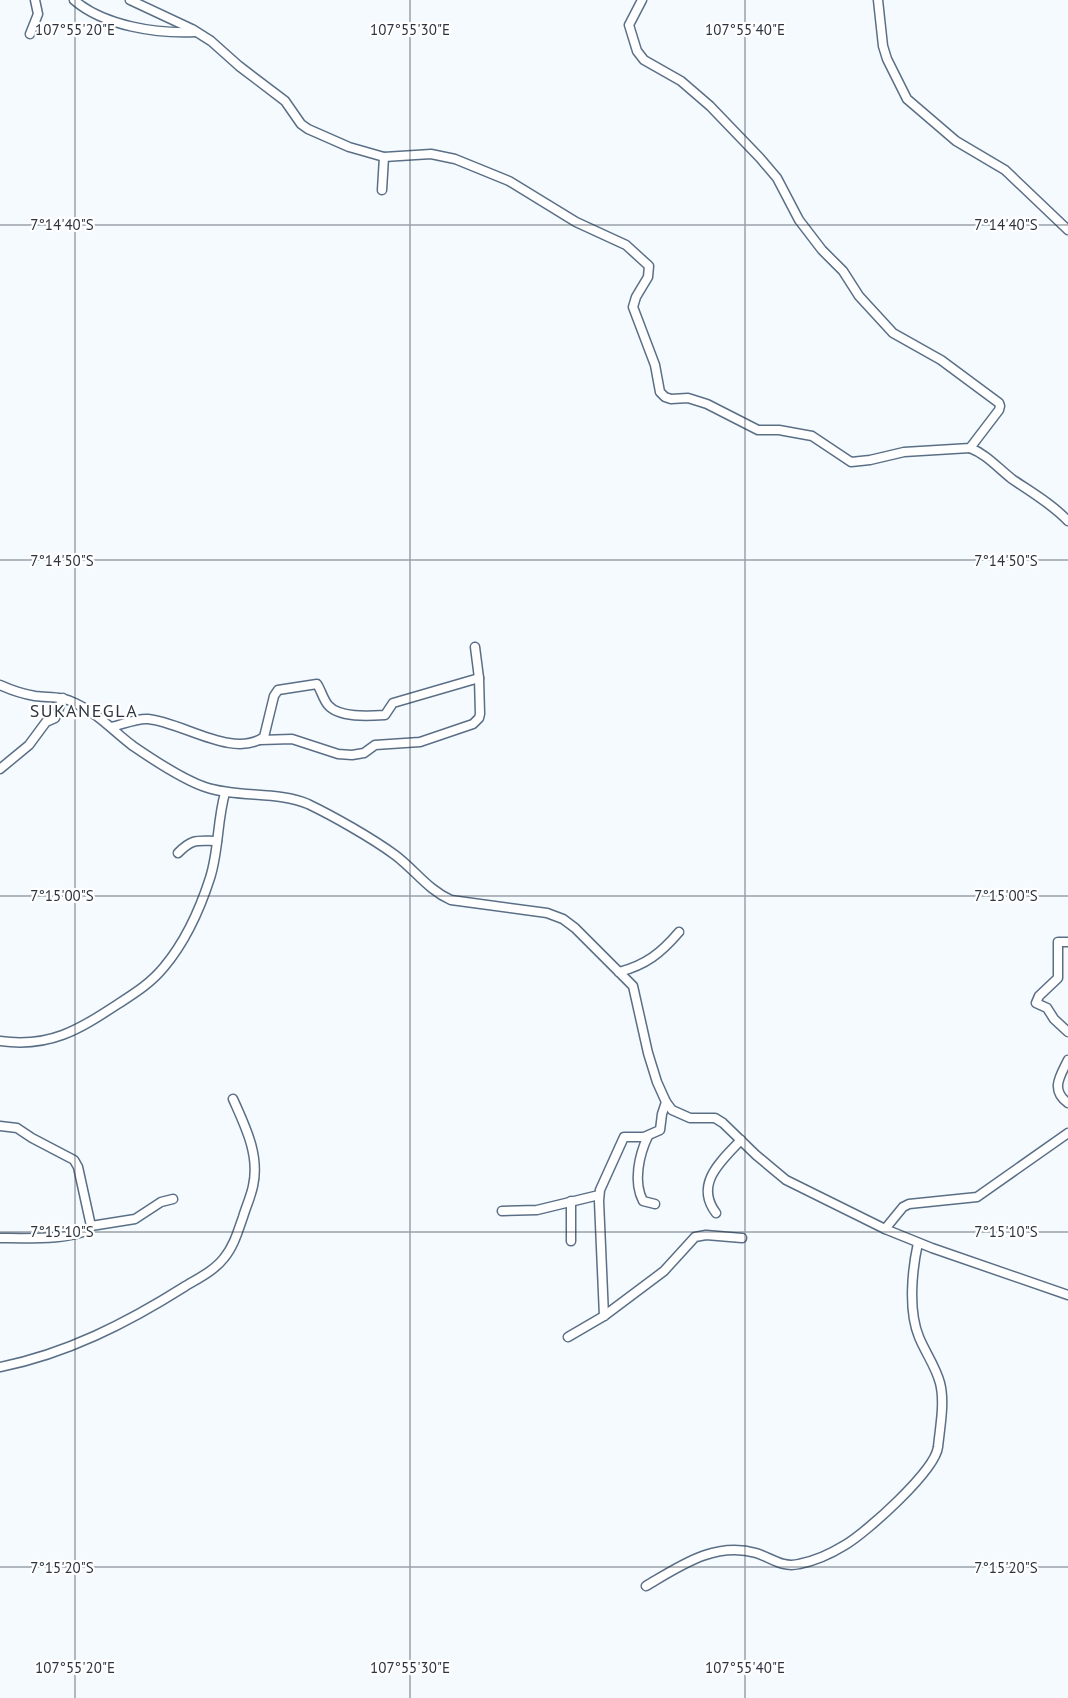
<svg xmlns="http://www.w3.org/2000/svg" width="1068" height="1698" viewBox="0 0 1068 1698" font-family="'PT Sans',sans-serif">
  <style>
    .lines { fill: none; stroke-linecap: round; stroke-linejoin: round }
    .street-casing { stroke: #5a6f86; stroke-width: 11 }
    .street { stroke: #fff; stroke-width: 8 }
    .ticks { fill: none; stroke: #2b343f; stroke-width: 1.5; stroke-opacity: 0.45 }
    .labels { text-anchor: middle; stroke-width: 4.5; stroke-linejoin: round; paint-order: stroke }
    .quarter-label { font-size: 18px; letter-spacing: 1.5px; fill: #2b343f; stroke: #fff }
    .ticks-label { font-size: 15px; text-anchor: middle; fill: #2b343f; stroke: #fff; stroke-width: 4.5; stroke-linejoin: round; paint-order: stroke }
  </style>
  <rect width="100%" height="100%" fill="#f5faff"/>
  <g class="lines">
    <!-- street casing -->
    <g class="street-casing">
      <g id="street">
        <path d="M74,0C104,26 157,34 196,32"/>
        <polyline points="130,0 192,29 211,41 239,66 285,101 301,124 308,129 349,147 384,157 431,154 455,159 509,181 576,222 626,245 649,266 648,277 636,297 633,307 655,365 660,392 665,397 671,399 688,398 707,404 758,430 779,430 812,436 851,462 870,460 904,452 970,448 999,410 1000,406 999,403 941,360 893,333 859,296 843,271 822,250 799,220 777,178 760,158 710,106 681,81 644,60 637,51 629,25 642,0"/>
        <polyline points="878,0 883,46 887,59 907,99 956,141 1005,170 1068,230"/>
        <polyline points="30,34 38,14 35,0"/>
        <polyline points="382,190 384,157"/>
        <path d="M970,448C986,454 998,468 1012,479C1031,492 1052,504 1068,521"/>
        <path d="M0,685C11,690 23,694 35,696C49,698 62,696 75,703C99,714 113,731 133,746C152,759 184,780 205,787C237,798 279,791 308,804C333,816 372,838 395,855C415,870 428,890 451,900L547,913L563,919L575,928L633,986L648,1053L657,1082L666,1102L672,1110L690,1118H715L723,1123L756,1155L786,1180L885,1229L932,1248L1068,1295"/>
        <path d="M112,727C124,724 137,718 148,719C182,722 233,759 264,737L274,696L278,690L317,684C321,690 323,699 328,705C339,718 369,716 385,715L393,703L479,678"/>
        <polyline points="260,740 292,739 338,754 352,755 364,753 375,745 420,742 473,724 479,718 480,714 479,678 475,647"/>
        <polyline points="0,769 29,745 46,722 55,718 63,698"/>
        <path d="M178,853C193,838 197,841 217,841"/>
        <polyline points="1068,942 1058,942 1058,978 1039,996 1036,1003 1047,1008 1054,1019 1068,1032"/>
        <path d="M619,972C646,965 661,953 679,932"/>
        <path d="M0,1041C50,1048 78,1030 118,1004C135,993 151,983 164,967C185,942 200,909 210,878C219,850 217,821 225,793"/>
        <path d="M1068,1060C1060,1076 1050,1090 1068,1103"/>
        <path d="M0,1126L17,1128L32,1138L74,1160L78,1167L91,1226C83,1241 17,1238 0,1238"/>
        <path d="M648,1136C639,1155 633,1182 643,1201L655,1204"/>
        <polyline points="571,1201 571,1241"/>
        <polyline points="502,1211 537,1210 599,1195"/>
        <path d="M716,1213C694,1184 721,1161 741,1140"/>
        <polyline points="91,1226 135,1219 161,1202 173,1199"/>
        <polyline points="885,1229 903,1207 909,1204 977,1197 1068,1133"/>
        <polyline points="604,1316 599,1201 600,1190 624,1137 644,1137 660,1130 662,1114 666,1102"/>
        <polyline points="568,1337 604,1316 664,1271 695,1237 706,1235 742,1238"/>
        <path d="M0,1367C66,1354 127,1323 184,1287C197,1279 214,1271 224,1258C234,1246 238,1231 243,1217C246,1207 251,1196 253,1186C260,1155 245,1126 233,1099"/>
        <path d="M646,1586C680,1566 715,1541 756,1553C772,1558 782,1568 799,1564C815,1561 832,1553 845,1545C867,1532 935,1471 938,1447C940,1427 945,1402 940,1383C936,1367 925,1352 919,1337C908,1311 912,1270 918,1243"/>
      </g>
    </g>
    <!-- street -->
    <use href="#street" class="street"/>
  </g>
  <!-- ticks -->
  <path class="ticks" d="M75,0V1698M410,0V1698M745,0V1698M0,225H1068M0,560H1068M0,896H1068M0,1232H1068M0,1567H1068"/>
  <g class="labels">
    <!-- quarter labels -->
    <g class="quarter-label">
      <text x="84" y="717">SUKANEGLA</text>
    </g>
  </g>
  <g class="ticks-label">
    <text x="75" y="35">107°55'20"E</text>
    <text x="410" y="35">107°55'30"E</text>
    <text x="745" y="35">107°55'40"E</text>
    <text x="62" y="230">7°14'40"S</text>
    <text x="1006" y="230">7°14'40"S</text>
    <text x="62" y="566">7°14'50"S</text>
    <text x="1006" y="566">7°14'50"S</text>
    <text x="62" y="901">7°15'00"S</text>
    <text x="1006" y="901">7°15'00"S</text>
    <text x="62" y="1237">7°15'10"S</text>
    <text x="1006" y="1237">7°15'10"S</text>
    <text x="62" y="1573">7°15'20"S</text>
    <text x="1006" y="1573">7°15'20"S</text>
    <text x="75" y="1673">107°55'20"E</text>
    <text x="410" y="1673">107°55'30"E</text>
    <text x="745" y="1673">107°55'40"E</text>
  </g>
</svg>
